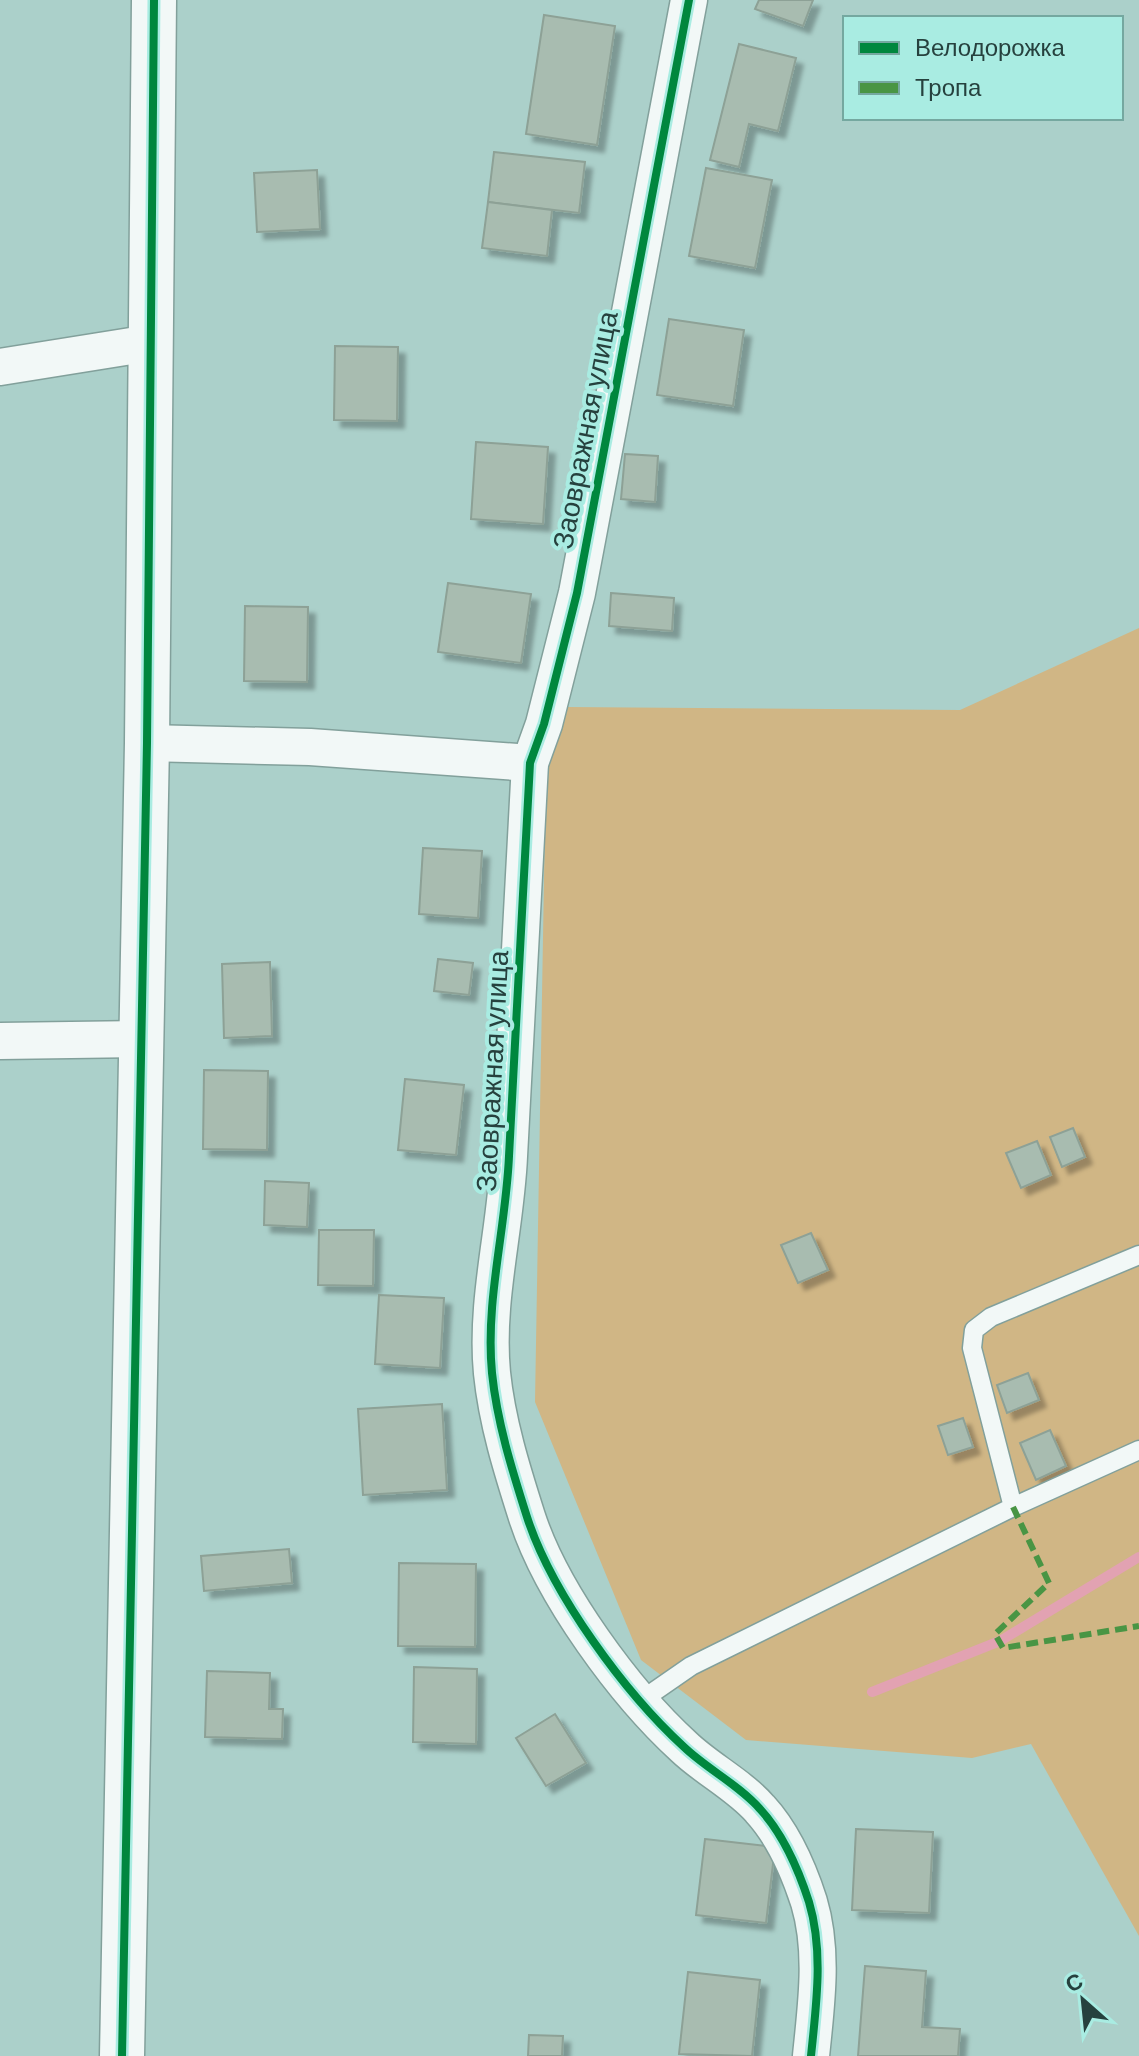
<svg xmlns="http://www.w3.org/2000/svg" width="1139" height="2056" viewBox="0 0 1139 2056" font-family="Barlow,sans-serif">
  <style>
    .green { fill: #d0b685 }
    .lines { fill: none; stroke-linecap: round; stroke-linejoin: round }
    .stream { stroke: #e2a2b2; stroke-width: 10 }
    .building { fill: #a8bcb0; stroke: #8da196; stroke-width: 2; filter: url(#shadow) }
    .lane-casing { stroke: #82a09b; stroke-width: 21 }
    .street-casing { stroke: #82a09b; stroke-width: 39 }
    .secondary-casing { stroke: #82a09b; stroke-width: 47 }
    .lane { stroke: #f2f8f7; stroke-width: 18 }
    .street { stroke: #f2f8f7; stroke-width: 36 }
    .secondary { stroke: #f2f8f7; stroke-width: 44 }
    .quiet { stroke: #499544; stroke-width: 6; stroke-dasharray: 12 6; stroke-linecap: butt }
    .cycleway-casing { stroke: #a9ece2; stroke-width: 13 }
    .cycleway { stroke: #00873e; stroke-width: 8 }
    .labels { text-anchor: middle; stroke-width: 8; stroke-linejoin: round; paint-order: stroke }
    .street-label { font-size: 28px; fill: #26413e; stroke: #a9ece2 }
  </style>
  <defs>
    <filter id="shadow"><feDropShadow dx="7" dy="7" stdDeviation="2" flood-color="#0004"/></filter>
  </defs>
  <rect width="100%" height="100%" fill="#abd0ca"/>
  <!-- green -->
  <polygon class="green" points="1139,628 1139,1936 1031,1744 972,1758 746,1740 641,1660 535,1402 546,763 567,707 960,710"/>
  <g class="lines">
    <!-- stream -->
    <polyline class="stream" points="872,1692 1000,1641 1139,1557"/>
  </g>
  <!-- building -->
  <g class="building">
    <polygon points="759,0 813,0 803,26 755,9"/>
    <polygon points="544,15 615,26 597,145 526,134"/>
    <polygon points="739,44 796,58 778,131 749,124 739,167 710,160"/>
    <polygon points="494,152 585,162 579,213 488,202"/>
    <polygon points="706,168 772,180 755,268 689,256"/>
    <polygon points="317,170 320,229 257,232 254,173"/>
    <polygon points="488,202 552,210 547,256 482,248"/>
    <polygon points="669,319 744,330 733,406 657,395"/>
    <polygon points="335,346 398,347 397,421 334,420"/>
    <polygon points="476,442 548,447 543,524 471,519"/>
    <polygon points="625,454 658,456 655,502 621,499"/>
    <polygon points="448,583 531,594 521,663 438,652"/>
    <polygon points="611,593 674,598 672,631 609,626"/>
    <polygon points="245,606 308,607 307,682 244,681"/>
    <polygon points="423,848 482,851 478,918 419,914"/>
    <polygon points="438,959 473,963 469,995 434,991"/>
    <polygon points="270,962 272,1036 224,1038 222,964"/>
    <polygon points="204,1070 268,1071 267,1150 203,1149"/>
    <polygon points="405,1079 464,1085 456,1155 398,1150"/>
    <polygon points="1073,1128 1085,1157 1062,1167 1050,1137"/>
    <polygon points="1037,1141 1051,1175 1021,1188 1006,1153"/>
    <polygon points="265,1181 309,1183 307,1227 264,1225"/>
    <polygon points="319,1230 374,1230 373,1286 318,1285"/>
    <polygon points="811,1233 828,1270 798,1283 781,1245"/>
    <polygon points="379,1295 444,1298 440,1368 375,1364"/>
    <polygon points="1028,1373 1039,1400 1007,1413 997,1385"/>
    <polygon points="442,1404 447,1490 363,1495 358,1409"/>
    <polygon points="963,1418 973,1447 948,1455 938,1426"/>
    <polygon points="1050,1430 1066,1466 1036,1480 1020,1443"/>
    <polygon points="289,1549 292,1583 204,1591 201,1556"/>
    <polygon points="399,1563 476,1564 475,1647 398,1646"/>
    <polygon points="414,1667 477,1669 476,1744 413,1742"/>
    <polygon points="207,1671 270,1673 269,1709 283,1709 282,1739 205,1737"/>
    <polygon points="555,1714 586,1763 546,1786 516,1738"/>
    <polygon points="856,1829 933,1832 929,1913 852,1910"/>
    <polygon points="705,1839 775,1847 766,1923 696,1915"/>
    <polygon points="865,1966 926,1971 922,2027 960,2029 958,2056 858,2056"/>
    <polygon points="688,1972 760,1980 752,2056 679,2054"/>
    <polygon points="529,2035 563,2036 562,2056 528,2056"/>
  </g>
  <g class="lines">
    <!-- lane casing -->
    <g class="lane-casing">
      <g id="lane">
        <polyline points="1013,1507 1139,1450"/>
        <polyline points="639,1702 691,1666 1013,1507 972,1348 974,1330 991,1317 1139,1255"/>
      </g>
    </g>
    <!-- street casing -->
    <g class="street-casing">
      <g id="street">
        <path d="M689,0L577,593L544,724L530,763C523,894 516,1025 509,1156C506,1228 485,1301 492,1373C497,1422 512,1470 527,1517C552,1594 625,1693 684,1747C707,1769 739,1785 760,1809C783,1834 799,1871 809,1902C824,1952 816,2006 811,2056"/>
        <polyline points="0,367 150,343"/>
        <polyline points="147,743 310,747 530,763"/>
        <polyline points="0,1041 142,1039"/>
      </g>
    </g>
    <!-- secondary casing -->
    <g class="secondary-casing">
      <polyline id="secondary" points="122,2056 147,743 154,0"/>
    </g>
    <!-- lane -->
    <use href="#lane" class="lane"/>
    <!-- street -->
    <use href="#street" class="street"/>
    <!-- secondary -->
    <use href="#secondary" class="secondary"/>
    <!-- quiet -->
    <polyline class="quiet" points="1013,1507 1049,1583 995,1634 1003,1648 1139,1626"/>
    <!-- cycleway casing -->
    <g class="cycleway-casing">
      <g id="cycleway">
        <path d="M689,0L577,593L544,724L530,763C523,894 516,1025 509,1156C506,1228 485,1301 492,1373C497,1422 512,1470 527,1517C552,1594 625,1693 684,1747C707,1769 739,1785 760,1809C783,1834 799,1871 809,1902C824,1952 816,2006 811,2056"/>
        <polyline points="122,2056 147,743 154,0"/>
      </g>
    </g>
    <!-- cycleway -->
    <use href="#cycleway" class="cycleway"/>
  </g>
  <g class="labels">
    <!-- street labels -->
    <g class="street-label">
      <text transform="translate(585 430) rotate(-79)" y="10">Заовражная улица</text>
      <text transform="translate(492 1071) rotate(-87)" y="10">Заовражная улица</text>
    </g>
  </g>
  <!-- legend -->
  <rect x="843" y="16" width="280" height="104" fill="#a9ece2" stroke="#75a8a0" stroke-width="2"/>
  <rect x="859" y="42" width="40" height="12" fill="#00873e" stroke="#75a8a0" stroke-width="2"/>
  <text x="915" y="56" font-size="24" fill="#26413e">Велодорожка</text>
  <rect x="859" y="82" width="40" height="12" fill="#499544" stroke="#75a8a0" stroke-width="2"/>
  <text x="915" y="96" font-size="24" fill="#26413e">Тропа</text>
  <!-- north arrow -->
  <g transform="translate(1083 2000) rotate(333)" stroke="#a9ece2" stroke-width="6" paint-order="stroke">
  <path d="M0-6L14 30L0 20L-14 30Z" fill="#26413e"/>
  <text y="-12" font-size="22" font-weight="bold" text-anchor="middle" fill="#26413e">С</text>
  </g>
</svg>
